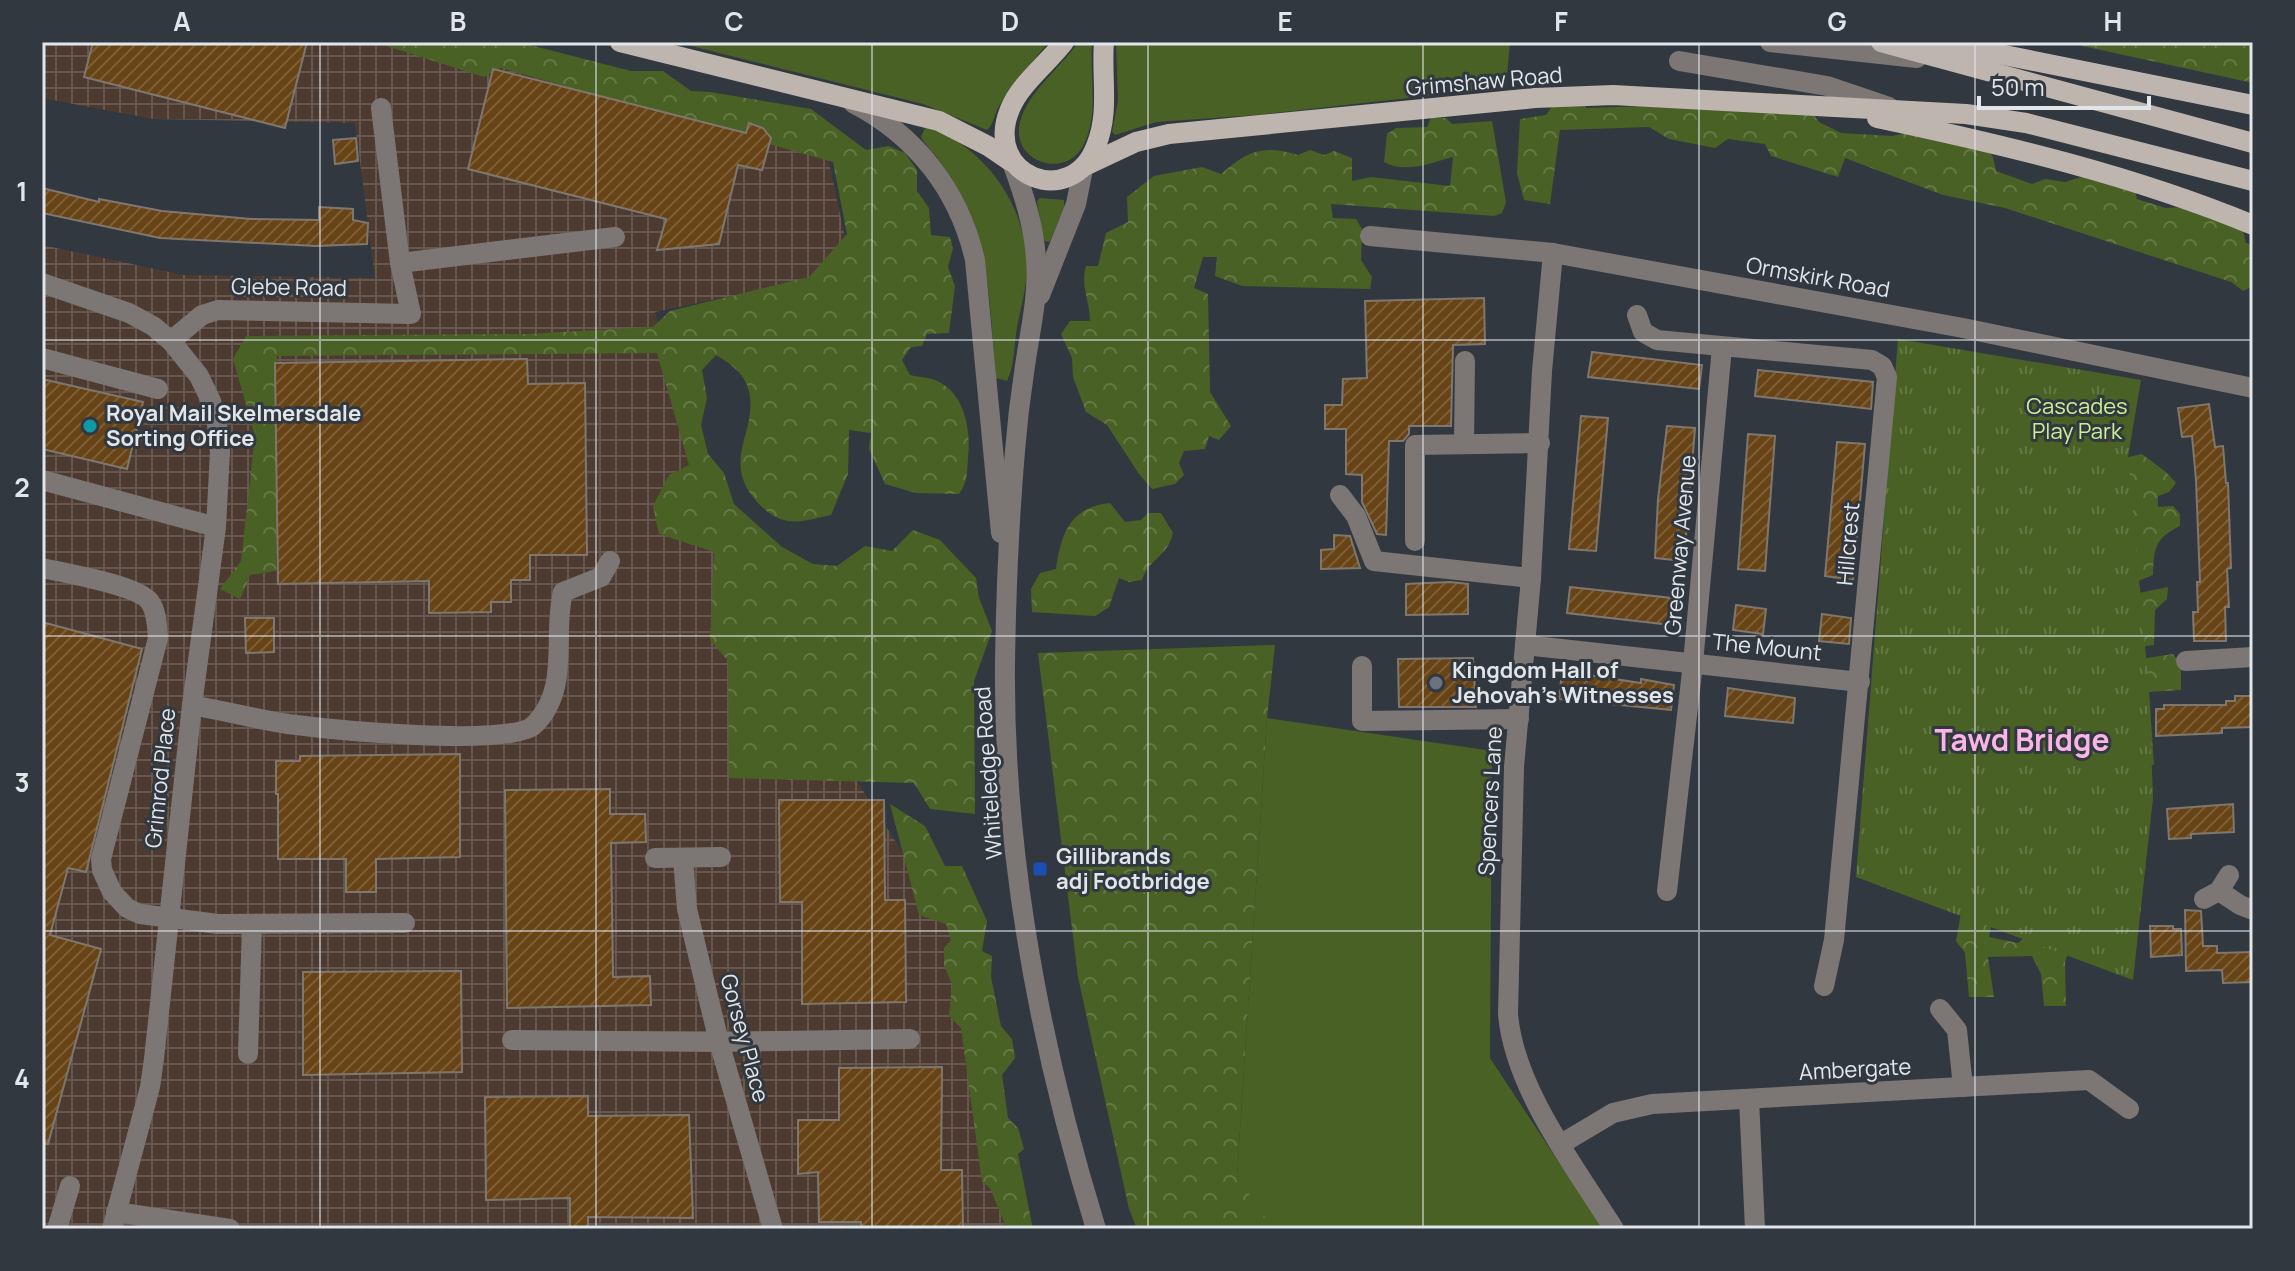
<svg xmlns="http://www.w3.org/2000/svg" width="2295" height="1271" viewBox="0 0 2295 1271" font-family="Manrope,sans-serif">
  <style>
    .industrial { fill: url(#industrial-grid) }
    .grass { fill: #496124 }
    .forest { fill: url(#forest-crowns) }
    .park { fill: url(#park-tufts) }
    .building { fill: url(#building-hatch); stroke: #7f776e; stroke-width: 2 }
    .lines { fill: none; stroke-linecap: round; stroke-linejoin: round }
    .minor { stroke: #7c7774; stroke-width: 20 }
    .major { stroke: #bfb5af; stroke-width: 20 }
    .grid { fill: none; stroke: #e1e6eb; stroke-width: 2; stroke-opacity: 0.55 }
    .culture-dot { fill: #0f9aa8; stroke: #323840; stroke-width: 3 }
    .worship-dot { fill: #6b7280; stroke: #323840; stroke-width: 3 }
    .transit-dot { fill: #1a4fb4; stroke: #323840; stroke-width: 3 }
    .labels { text-anchor: middle; stroke-width: 6; stroke-linejoin: round; paint-order: stroke }
    .street-label { font-size: 22px; fill: #e1e6eb; stroke: #323840 }
    .park-label { font-size: 22px; fill: #caf193; stroke: #323840 }
    .poi-label { font-size: 22px; font-weight: bold; fill: #e1e6eb; stroke: #323840; text-anchor: start }
    .district-label { font-size: 30px; font-weight: bold; fill: #fab5e6; stroke: #323840 }
    .neatline { fill: none; stroke: #e1e6eb; stroke-width: 3 }
    .grid-label { font-size: 26px; text-anchor: middle; font-weight: bold; fill: #e1e6eb }
  </style>
  <defs>
    <pattern id="industrial-grid" width="8" height="8" patternUnits="userSpaceOnUse" patternTransform="scale(2)"><rect width="8" height="8" fill="#4d3b31"/><path d="M0 4h8M4 0v8" fill="none" stroke="#66574f"/></pattern>
    <pattern id="forest-crowns" width="20" height="18" patternUnits="userSpaceOnUse" patternTransform="scale(2)"><rect width="20" height="18" fill="#496124"/><path d="M2 6a3 3 0 1 1 6 0M12 15a3 3 0 1 1 6 0" fill="none" stroke="#637844"/></pattern>
    <pattern id="park-tufts" width="24" height="20" patternUnits="userSpaceOnUse" patternTransform="scale(2)"><rect width="24" height="20" fill="#496124"/><path d="M3 7l-1-3M5 7V3M7 7l1-3M15 17l-1-3M17 17v-4M19 17l1-3" fill="none" stroke="#637844"/></pattern>
    <pattern id="building-hatch" width="6" height="6" patternUnits="userSpaceOnUse" patternTransform="scale(2)"><rect width="6" height="6" fill="#674315"/><path d="M-1 1l2-2M0 6l6-6M5 7l2-2" fill="none" stroke="#7c5e37"/></pattern>
  </defs>
  <rect width="100%" height="100%" fill="#323840"/>
  <!-- industrial -->
  <polygon class="industrial" points="42,42 496,42 822,129 852,271 655,312 745,607 968,954 1028,1229 42,1229 42,245 184,275 375,278 355,123 153,119 42,98"/>
  <!-- grass -->
  <g class="grass">
    <path d="M675,42H1049C1031,64 1011,82 998,108C994,116 993,125 987,130L923,104Z"/>
    <path d="M1078,42H1092C1089,76 1100,115 1083,146C1064,181 1010,160 1020,122C1028,91 1061,68 1078,42Z"/>
    <polygon points="1116,42 1510,42 1506,87 1257,115 1156,122 1115,135 1112,132 1118,101"/>
    <path d="M925,128C940,129 957,140 969,150C1004,178 1026,220 1027,266C1027,286 1021,307 1017,327C1014,344 1015,365 1007,381L996,378C987,282 992,220 924,142L921,137Z"/>
    <polygon points="1040,198 1064,200 1064,207 1050,242 1045,241 1043,237 1037,201"/>
    <polygon points="1267,718 1492,751 1490,1058 1603,1229 1271,1229 1237,1176"/>
  </g>
  <!-- forest -->
  <g class="forest">
    <path d="M374,42H518L631,71H663L691,91L710,92L811,109L866,150L889,146L905,153L917,170V191L929,208L931,235L950,237L953,248L948,267L955,286L949,333L927,334L922,346L911,347L902,360L910,375C918,377 928,377 935,380C965,392 971,430 968,457C967,471 968,482 959,494L916,493L885,484L869,449L871,433L849,430L848,474L831,515C799,522 783,529 758,503C717,459 763,428 747,385C741,371 729,363 716,355L702,370L707,398L701,425L708,454L724,473L734,504L782,547L813,564L837,566L865,546L892,551L913,530L940,540L976,578L979,598L992,631L974,681L975,814L930,809L914,783L729,778L728,661L710,640L714,552L659,534L653,506L669,475L689,465L657,353L277,356L276,571L250,575L240,599L220,589L241,561L255,436L233,359L246,336L527,334L653,327L670,311L809,277L847,234L833,162L501,68L484,77Z"/>
    <polygon points="2064,42 2253,42 2253,83"/>
    <polygon points="1582,99 1586,108 1651,106 1810,110 1819,122 1841,133 1892,136 1921,130 1984,144 1993,157 1996,171 2032,184 2045,179 2065,182 2085,176 2134,186 2137,199 2166,208 2196,206 2242,226 2246,243 2253,245 2253,286 2243,291 2231,282 2005,208 1943,195 1845,158 1838,177 1771,156 1765,144 1728,139 1715,148 1669,139 1649,127 1560,130 1550,204 1524,200 1517,173 1520,119 1546,115 1556,101"/>
    <path d="M1431,118H1446L1452,124L1492,121L1506,202L1502,213L1494,216L1331,204L1333,218L1356,219L1362,229L1361,260L1372,277L1370,289L1242,286L1215,276L1217,257H1203L1194,288L1208,294L1210,392L1231,426L1219,440L1209,436L1205,449L1184,451L1179,463L1184,475L1175,484L1152,489L1139,474L1107,425L1086,412L1073,377L1072,358L1061,334L1070,321H1090C1090,301 1080,285 1086,266H1098L1106,233L1128,222L1127,197L1154,176L1202,167L1221,174C1247,151 1263,144 1298,155L1310,150L1324,155L1334,151L1352,158V181L1371,177L1450,186L1453,157C1430,163 1406,174 1384,162L1387,134L1396,128L1427,127Z"/>
    <path d="M2142,454L2167,473L2176,483L2169,492L2158,496V507L2173,506L2180,514V526C2155,538 2154,548 2153,575L2131,584L2134,594L2168,587L2167,599L2155,610L2154,645L2092,653L2128,457Z"/>
    <path d="M1110,503L1125,522L1141,520L1148,513H1161L1173,533C1167,558 1150,557 1142,580L1129,582L1119,578L1109,607L1095,616L1032,612L1031,589L1040,573L1056,569C1061,534 1070,507 1110,503Z"/>
    <polygon points="1275,645 1267,718 1237,1176 1273,1229 1137,1229 1129,1209 1078,977 1038,653"/>
    <polygon points="2173,654 2181,668 2181,690 2149,692 2154,765 2133,759 2107,664"/>
    <polygon points="890,804 925,826 945,866 962,866 987,921 982,951 992,956 991,977 1001,1026 1012,1039 1015,1058 1002,1075 1008,1118 1018,1128 1024,1149 1018,1154 1033,1229 1007,1229 990,1188 982,1182 961,1028 949,1016 952,984 944,965 944,948 951,940 946,924 919,915"/>
    <polygon points="1995,910 1989,937 2018,943 2027,935 2073,939 2065,962 2066,1006 2044,1006 2041,974 2032,956 1988,957 1994,997 1969,997 1965,953 1956,941 1961,913"/>
  </g>
  <!-- park -->
  <polygon class="park" points="1898,339 2141,380 2128,457 2149,691 2153,798 2133,980 1856,877"/>
  <!-- building -->
  <g class="building">
    <polygon points="93,42 307,42 285,128 84,77"/>
    <polygon points="493,69 746,133 749,123 763,128 771,138 762,170 738,165 719,244 657,250 666,219 468,169"/>
    <polygon points="356,138 358,161 335,164 333,140"/>
    <polygon points="42,188 99,202 99,199 162,211 251,219 319,220 319,207 353,209 353,220 368,223 367,244 316,246 160,238 42,213"/>
    <polygon points="1484,298 1485,344 1453,345 1451,426 1409,426 1409,434 1403,441 1389,441 1386,535 1377,534 1362,502 1362,475 1346,474 1346,429 1325,429 1325,405 1342,405 1343,379 1367,378 1365,301"/>
    <polygon points="1592,352 1702,365 1699,389 1588,377"/>
    <polygon points="527,359 528,384 585,383 587,555 530,555 530,580 511,580 511,602 491,602 491,612 429,613 429,581 278,584 275,363"/>
    <polygon points="1758,370 1873,382 1871,409 1755,396"/>
    <polygon points="42,379 143,402 127,469 42,449"/>
    <polygon points="2209,404 2215,447 2223,446 2226,483 2228,483 2231,568 2227,569 2229,607 2225,607 2226,641 2194,641 2193,612 2198,612 2197,582 2200,582 2196,480 2192,436 2182,437 2178,408"/>
    <polygon points="1581,416 1608,418 1596,551 1569,549"/>
    <polygon points="1667,426 1695,428 1684,561 1655,558 1658,499"/>
    <polygon points="1748,434 1775,436 1765,571 1738,569"/>
    <polygon points="1837,442 1865,444 1853,580 1825,576"/>
    <polygon points="1334,535 1350,536 1360,568 1321,569 1321,550 1334,549"/>
    <polygon points="1450,582 1468,584 1468,614 1406,615 1406,584"/>
    <polygon points="1570,587 1681,599 1679,626 1567,613"/>
    <polygon points="1736,605 1766,609 1763,634 1733,630"/>
    <polygon points="1822,614 1851,618 1849,644 1819,641"/>
    <polygon points="245,618 274,618 274,652 246,653"/>
    <polygon points="42,622 142,649 86,872 68,868 50,935 101,949 48,1144 42,1143"/>
    <polygon points="1473,658 1476,707 1399,707 1398,659"/>
    <polygon points="1562,671 1641,683 1641,679 1674,685 1671,710 1559,699"/>
    <polygon points="1728,688 1795,698 1793,723 1725,716"/>
    <polygon points="2235,696 2253,696 2253,727 2222,728 2222,733 2156,736 2156,709 2164,709 2164,705 2226,705 2226,701 2235,701"/>
    <polygon points="460,754 460,857 376,859 376,892 346,892 346,859 278,859 278,794 276,794 276,761 300,761 300,756"/>
    <polygon points="610,789 610,814 645,814 646,842 611,843 613,977 650,976 651,1005 507,1008 505,790"/>
    <polygon points="779,800 884,800 885,900 905,900 906,1002 802,1004 802,902 780,902"/>
    <polygon points="2233,804 2234,832 2191,834 2191,838 2169,839 2167,809"/>
    <polygon points="2185,910 2201,911 2203,946 2217,946 2217,953 2253,952 2253,982 2223,983 2222,970 2186,971"/>
    <polygon points="2150,926 2173,926 2173,929 2181,929 2182,955 2151,957"/>
    <polygon points="461,971 462,1072 303,1075 303,972"/>
    <polygon points="942,1067 941,1170 962,1170 963,1229 861,1229 861,1222 819,1222 818,1172 798,1174 798,1120 839,1120 839,1068"/>
    <polygon points="588,1096 588,1116 689,1115 693,1218 588,1217 588,1227 570,1227 570,1198 486,1200 485,1097"/>
  </g>
  <g class="lines">
    <!-- minor -->
    <g class="minor">
      <polyline points="1770,42 1917,58"/>
      <polyline points="1679,61 1827,86 1889,107"/>
      <path d="M853,103C917,136 959,191 975,260L1001,533"/>
      <path d="M1013,165C1024,195 1034,226 1036,259C1039,298 1029,334 1024,373C1020,399 1017,425 1015,451C1009,521 1006,592 1005,663C1003,854 1040,1047 1096,1229"/>
      <polyline points="1370,236 1553,253 1963,328 2253,388"/>
      <path d="M1553,253L1542,371L1531,578L1514,767L1508,1014C1514,1088 1575,1167 1614,1229"/>
      <polyline points="400,263 615,237"/>
      <polyline points="42,283 129,313 153,326 171,341 199,376 211,401 217,424 220,452 216,527 192,705 154,1059 150,1087 112,1229"/>
      <polyline points="1040,295 1076,204 1083,169"/>
      <polyline points="1637,315 1643,332 1657,340 1872,360 1882,366 1887,377 1834,940 1824,986"/>
      <polyline points="171,341 202,315 218,310 411,314 400,263 381,108"/>
      <polyline points="42,358 158,389"/>
      <polyline points="1464,444 1465,361"/>
      <polyline points="42,480 216,527"/>
      <polyline points="1340,495 1356,516 1374,561 1531,578"/>
      <polyline points="1415,541 1415,445 1540,443"/>
      <path d="M42,568C64,573 138,585 150,602C157,612 157,627 158,638L101,859L102,870L112,892L127,908L140,914L218,924L405,923"/>
      <polyline points="1525,645 1860,682"/>
      <polyline points="2186,661 2253,657"/>
      <polyline points="1362,666 1362,721 1519,719"/>
      <path d="M192,705C224,711 256,719 288,724C326,729 511,748 534,725C571,689 552,636 563,592L601,577L610,561"/>
      <polyline points="655,858 721,857"/>
      <polyline points="683,858 687,909 719,1042 773,1229"/>
      <polyline points="1667,891 1693,663 1722,347"/>
      <polyline points="2219,891 2240,905 2253,910"/>
      <polyline points="2204,899 2219,891 2229,875"/>
      <polyline points="1940,1009 1957,1030 1963,1087"/>
      <polyline points="512,1040 719,1042 910,1039"/>
      <polyline points="248,1054 252,924"/>
      <polyline points="1749,1099 1755,1229"/>
      <polyline points="1561,1144 1613,1113 1652,1104 2089,1080 2129,1109"/>
      <polyline points="116,1212 230,1229"/>
      <polyline points="57,1229 70,1186"/>
    </g>
    <!-- major -->
    <g class="major">
      <polyline points="620,42 939,121 988,146 1010,161"/>
      <path d="M1064,42C1048,63 1020,84 1010,109C982,177 1072,210 1096,146C1110,112 1101,77 1104,42"/>
      <polyline points="1881,42 2253,143"/>
      <polyline points="1939,42 2253,105"/>
      <path d="M1877,118C2005,145 2132,175 2253,225"/>
      <polyline points="1087,165 1136,142 1169,134 1535,98 1613,95 1966,114 2026,123 2253,181"/>
    </g>
  </g>
  <!-- grid -->
  <path class="grid" d="M320,42V1229M596,42V1229M872,42V1229M1148,42V1229M1423,42V1229M1699,42V1229M1975,42V1229M42,340H2253M42,636H2253M42,931H2253"/>
  <!-- markers -->
  <circle class="culture-dot" cx="90" cy="426" r="8"/>
  <circle class="worship-dot" cx="1436" cy="683" r="8"/>
  <rect class="transit-dot" x="1032" y="861" width="16" height="16" rx="4"/>
  <g class="labels">
    <!-- street labels -->
    <g class="street-label">
      <text transform="translate(1484 81) rotate(-5)" y="8">Grimshaw Road</text>
      <text transform="translate(1818 277) rotate(10)" y="8">Ormskirk Road</text>
      <text transform="translate(289 287) rotate(1)" y="8">Glebe Road</text>
      <text transform="translate(1848 544) rotate(-85)" y="8">Hillcrest</text>
      <text transform="translate(1680 545) rotate(-85)" y="8">Greenway Avenue</text>
      <text transform="translate(1767 647) rotate(6)" y="8">The Mount</text>
      <text transform="translate(988 773) rotate(-94)" y="8">Whiteledge Road</text>
      <text transform="translate(160 778) rotate(-84)" y="8">Grimrod Place</text>
      <text transform="translate(1490 801) rotate(-87)" y="8">Spencers Lane</text>
      <text transform="translate(745 1038) rotate(75)" y="8">Gorsey Place</text>
      <text transform="translate(1855 1069) rotate(-3)" y="8">Ambergate</text>
    </g>
    <!-- park labels -->
    <g class="park-label">
      <text x="2077" y="414">Cascades<tspan x="2077" dy="25">Play Park</tspan></text>
    </g>
    <!-- poi labels -->
    <g class="poi-label">
      <text x="106" y="421">Royal Mail Skelmersdale<tspan x="106" dy="25">Sorting Office</tspan></text>
      <text x="1452" y="678">Kingdom Hall of<tspan x="1452" dy="25">Jehovah's Witnesses</tspan></text>
      <text x="1056" y="864">Gillibrands<tspan x="1056" dy="25">adj Footbridge</tspan></text>
    </g>
    <!-- district labels -->
    <g class="district-label">
      <text x="2022" y="751">Tawd Bridge</text>
    </g>
  </g>
  <!-- border -->
  <rect width="2295" height="1271" fill="none" stroke="#323840" stroke-width="88"/>
  <!-- scale -->
  <path d="M1979 96v12h170v-12" fill="none" stroke="#e1e6eb" stroke-width="4"/>
  <text x="1991" y="96" font-size="24" fill="#e1e6eb" stroke="#323840" stroke-width="6" paint-order="stroke">50 m</text>
  <rect x="44" y="44" width="2207" height="1183" class="neatline"/>
  <g class="grid-label">
    <text x="182" y="31">A</text>
    <text x="458" y="31">B</text>
    <text x="734" y="31">C</text>
    <text x="1010" y="31">D</text>
    <text x="1285" y="31">E</text>
    <text x="1561" y="31">F</text>
    <text x="1837" y="31">G</text>
    <text x="2113" y="31">H</text>
    <text x="22" y="201">1</text>
    <text x="22" y="497">2</text>
    <text x="22" y="792">3</text>
    <text x="22" y="1088">4</text>
  </g>
</svg>
